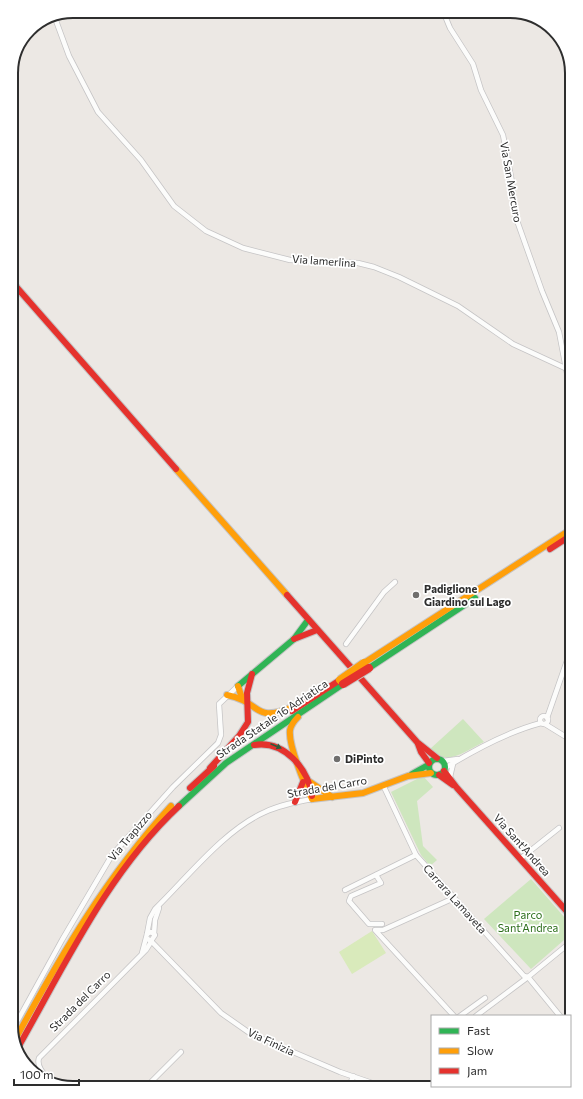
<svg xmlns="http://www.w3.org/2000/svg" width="583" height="1099" viewBox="0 0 583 1099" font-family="Commissioner,sans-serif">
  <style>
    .green { fill: #cee6be }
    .pitch { fill: #d9eabb }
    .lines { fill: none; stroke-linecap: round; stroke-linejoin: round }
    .street-casing { stroke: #c5c4c5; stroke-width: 6 }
    .fast-casing { stroke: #c5c4c5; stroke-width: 8 }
    .slow-casing { stroke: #c5c4c5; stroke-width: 8 }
    .jam-casing { stroke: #c5c4c5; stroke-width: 8 }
    .street { stroke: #fcfcfb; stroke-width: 4.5 }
    .fast { stroke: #30b455; stroke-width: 6 }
    .slow { stroke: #ff9f0a; stroke-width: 6 }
    .jam { stroke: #e5322d; stroke-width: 6 }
    .street-bridge-casing { stroke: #c5c4c5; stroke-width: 6; stroke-linecap: butt }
    .slow-bridge-casing { stroke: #c6c5c4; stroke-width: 10; stroke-linecap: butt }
    .jam-bridge-casing { stroke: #c6c5c4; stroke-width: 10; stroke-linecap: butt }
    .street-bridge { stroke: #fcfcfb; stroke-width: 4.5 }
    .slow-bridge { stroke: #ff9f0a; stroke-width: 8 }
    .jam-bridge { stroke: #e5322d; stroke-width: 8 }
    .oneway { fill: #2f5d3c }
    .poi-dot { fill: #706f6e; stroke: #fff; stroke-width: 1.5 }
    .labels { text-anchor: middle; stroke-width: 3.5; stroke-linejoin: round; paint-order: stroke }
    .street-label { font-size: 11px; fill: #2e2e2e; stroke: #fff }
    .poi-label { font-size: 11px; font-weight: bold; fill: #2e2e2e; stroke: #fff; text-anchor: start }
    .park-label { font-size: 11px; fill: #2c6e1b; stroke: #fff }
    .rim { fill: none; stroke: #2e2e2e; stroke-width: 2 }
  </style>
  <rect width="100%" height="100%" fill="#ece8e4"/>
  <!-- green -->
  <g class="green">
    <path d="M463,719L484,742C466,750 447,768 430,749Z"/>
    <polygon points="423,776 433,787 417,801 423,846 437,860 430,866 421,855 391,792"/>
    <polygon points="531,879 572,926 572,933 531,969 484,919"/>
  </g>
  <!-- pitch -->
  <polygon class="pitch" points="372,931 386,953 352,974 339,952"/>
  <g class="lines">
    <!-- street casing -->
    <g class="street-casing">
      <g id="street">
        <polyline points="443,11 450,28 473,64 481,90 503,135 512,182 515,215 542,291 559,332 569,384"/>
        <polyline points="55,18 69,56 98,112 141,160 174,206 206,231 243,248 290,260 358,263 374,267 399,277 458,306 513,344 565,368"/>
        <polyline points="346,644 384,592 395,582"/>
        <circle cx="544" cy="720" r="4"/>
        <polyline points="547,718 570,652"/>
        <polyline points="545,724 571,740"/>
        <polyline points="443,761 458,759"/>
        <path d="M445,768C474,750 507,732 541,723"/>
        <polyline points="450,777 453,764"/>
        <polyline points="384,787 416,855 524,976 528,977 560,1016"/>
        <polyline points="520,859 559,828"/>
        <polyline points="376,875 381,883 351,896 349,901 369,924 382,924"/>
        <polyline points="345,890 416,855"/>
        <polyline points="454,898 383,930 375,930 454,1016"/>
        <path d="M147,934L150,918L155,909C187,878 224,830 265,812C280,805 296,802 312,799"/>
        <polyline points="154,934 155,920 159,908"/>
        <polyline points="151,941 221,1013 251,1034 340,1072 378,1085"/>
        <polyline points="142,953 147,934 151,932 155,935 151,941 146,938"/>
        <polyline points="460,1016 485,998"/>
        <polyline points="476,1016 528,977 572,941"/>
        <polyline points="16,1021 18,1020 62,940 112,855 173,787 218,743 221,735 219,704 238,686"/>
        <polyline points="570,1027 571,1029"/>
        <path d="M51,1082C45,1075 36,1067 39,1058L146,950L151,942"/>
        <polyline points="350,1085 353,1076"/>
        <polyline points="146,1087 181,1052"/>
      </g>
    </g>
    <!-- fast casing -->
    <g class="fast-casing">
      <g id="fast">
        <polyline points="369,668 475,598"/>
        <polyline points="238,686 294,639 308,620"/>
        <circle cx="437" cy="767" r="8"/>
        <polyline points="412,774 428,765"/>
        <polyline points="179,806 226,763 343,684"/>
      </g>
    </g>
    <!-- slow casing -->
    <g class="slow-casing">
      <g id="slow">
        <polyline points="176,469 287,595"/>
        <polyline points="364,663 570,530"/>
        <polyline points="238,686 242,698"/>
        <path d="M227,695C263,702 252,725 295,706"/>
        <path d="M298,717C294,721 291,725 290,730C288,745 305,785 312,799"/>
        <polyline points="310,782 332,797"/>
        <polyline points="312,799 363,793 408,776 431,773"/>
        <path d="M16,1038C61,955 107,876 171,806"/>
      </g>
    </g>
    <!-- jam casing -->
    <g class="jam-casing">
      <g id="jam">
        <polyline points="12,282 176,469"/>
        <polyline points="550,549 570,536"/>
        <polyline points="287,595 417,742 437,758"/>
        <polyline points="294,639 317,630"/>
        <polyline points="292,711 340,680"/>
        <polyline points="418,744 421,752 429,763"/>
        <path d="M254,745C284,740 308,768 312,796"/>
        <polyline points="210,768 239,736 248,722 247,693 252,674"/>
        <polyline points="444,771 457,788 571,916"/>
        <polyline points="439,775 453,785"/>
        <polyline points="190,788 214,766"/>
        <polyline points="295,802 303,782"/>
        <path d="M16,1051C64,967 107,873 179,806"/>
      </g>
    </g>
    <!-- street -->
    <use href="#street" class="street"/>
    <!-- fast -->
    <use href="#fast" class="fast"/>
    <!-- slow -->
    <use href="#slow" class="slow"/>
    <!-- jam -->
    <use href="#jam" class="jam"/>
    <!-- street-bridge casing -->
    <g class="street-bridge-casing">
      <polyline id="street-bridge" points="16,1046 42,1079"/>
    </g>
    <!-- slow-bridge casing -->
    <g class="slow-bridge-casing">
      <polyline id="slow-bridge" points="340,680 364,663"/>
    </g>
    <!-- jam-bridge casing -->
    <g class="jam-bridge-casing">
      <polyline id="jam-bridge" points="343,684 369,668"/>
    </g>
    <!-- street-bridge -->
    <use href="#street-bridge" class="street-bridge"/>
    <!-- slow-bridge -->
    <use href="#slow-bridge" class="slow-bridge"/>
    <!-- jam-bridge -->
    <use href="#jam-bridge" class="jam-bridge"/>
  </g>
  <!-- one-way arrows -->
  <defs><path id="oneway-solid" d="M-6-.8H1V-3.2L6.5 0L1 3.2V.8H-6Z"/></defs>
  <use class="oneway" href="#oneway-solid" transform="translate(276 746) rotate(23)"/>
  <!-- markers -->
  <g class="poi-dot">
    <circle cx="416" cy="595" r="4"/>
    <circle cx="337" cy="759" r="4"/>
  </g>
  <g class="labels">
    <!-- street labels -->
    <g class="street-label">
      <text transform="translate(511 182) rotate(80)" y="4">Via San Mercuro</text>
      <text transform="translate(324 261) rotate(4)" y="4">Via lamerlina</text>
      <text transform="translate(272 719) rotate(-34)" y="4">Strada Statale 16 Adriatica</text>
      <text transform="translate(327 787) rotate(-10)" y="4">Strada del Carro</text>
      <text transform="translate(130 836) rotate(-50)" y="4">Via Trapizzo</text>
      <text transform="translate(522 845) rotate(48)" y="4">Via Sant'Andrea</text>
      <text transform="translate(455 899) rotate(48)" y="4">Carrara Lamaveta</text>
      <text transform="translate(80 1001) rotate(-45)" y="4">Strada del Carro</text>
      <text transform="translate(271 1042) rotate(25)" y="4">Via Finizia</text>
    </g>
    <!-- poi labels -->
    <g class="poi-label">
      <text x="424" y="593">Padiglione<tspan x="424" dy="13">Giardino sul Lago</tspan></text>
      <text x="345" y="763">DiPinto</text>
    </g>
    <!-- park labels -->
    <g class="park-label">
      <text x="528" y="919">Parco<tspan x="528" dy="13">Sant'Andrea</tspan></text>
    </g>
  </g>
  <!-- crop -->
  <path d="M0 0H583V1099H0ZM73 18H510A55 55 0 0 1 565 73V1026A55 55 0 0 1 510 1081H73A55 55 0 0 1 18 1026V73A55 55 0 0 1 73 18Z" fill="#fff" fill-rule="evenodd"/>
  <path class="rim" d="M73 18H510A55 55 0 0 1 565 73V1026A55 55 0 0 1 510 1081H73A55 55 0 0 1 18 1026V73A55 55 0 0 1 73 18Z"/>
  <!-- legend -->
  <rect x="431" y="1015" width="140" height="72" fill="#ffffff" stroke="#ababab"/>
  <rect x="439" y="1028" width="20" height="6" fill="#30b455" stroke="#ababab"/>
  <text x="467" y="1035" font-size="12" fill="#2e2e2e">Fast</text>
  <rect x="439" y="1048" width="20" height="6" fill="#ff9f0a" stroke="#ababab"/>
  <text x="467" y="1055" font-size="12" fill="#2e2e2e">Slow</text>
  <rect x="439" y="1068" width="20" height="6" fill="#e5322d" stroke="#ababab"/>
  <text x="467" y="1075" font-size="12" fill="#2e2e2e">Jam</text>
  <!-- scale -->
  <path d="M14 1079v6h65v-6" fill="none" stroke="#2e2e2e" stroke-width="2"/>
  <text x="20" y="1079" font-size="12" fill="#2e2e2e" stroke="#ffffff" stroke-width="3" paint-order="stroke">100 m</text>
</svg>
